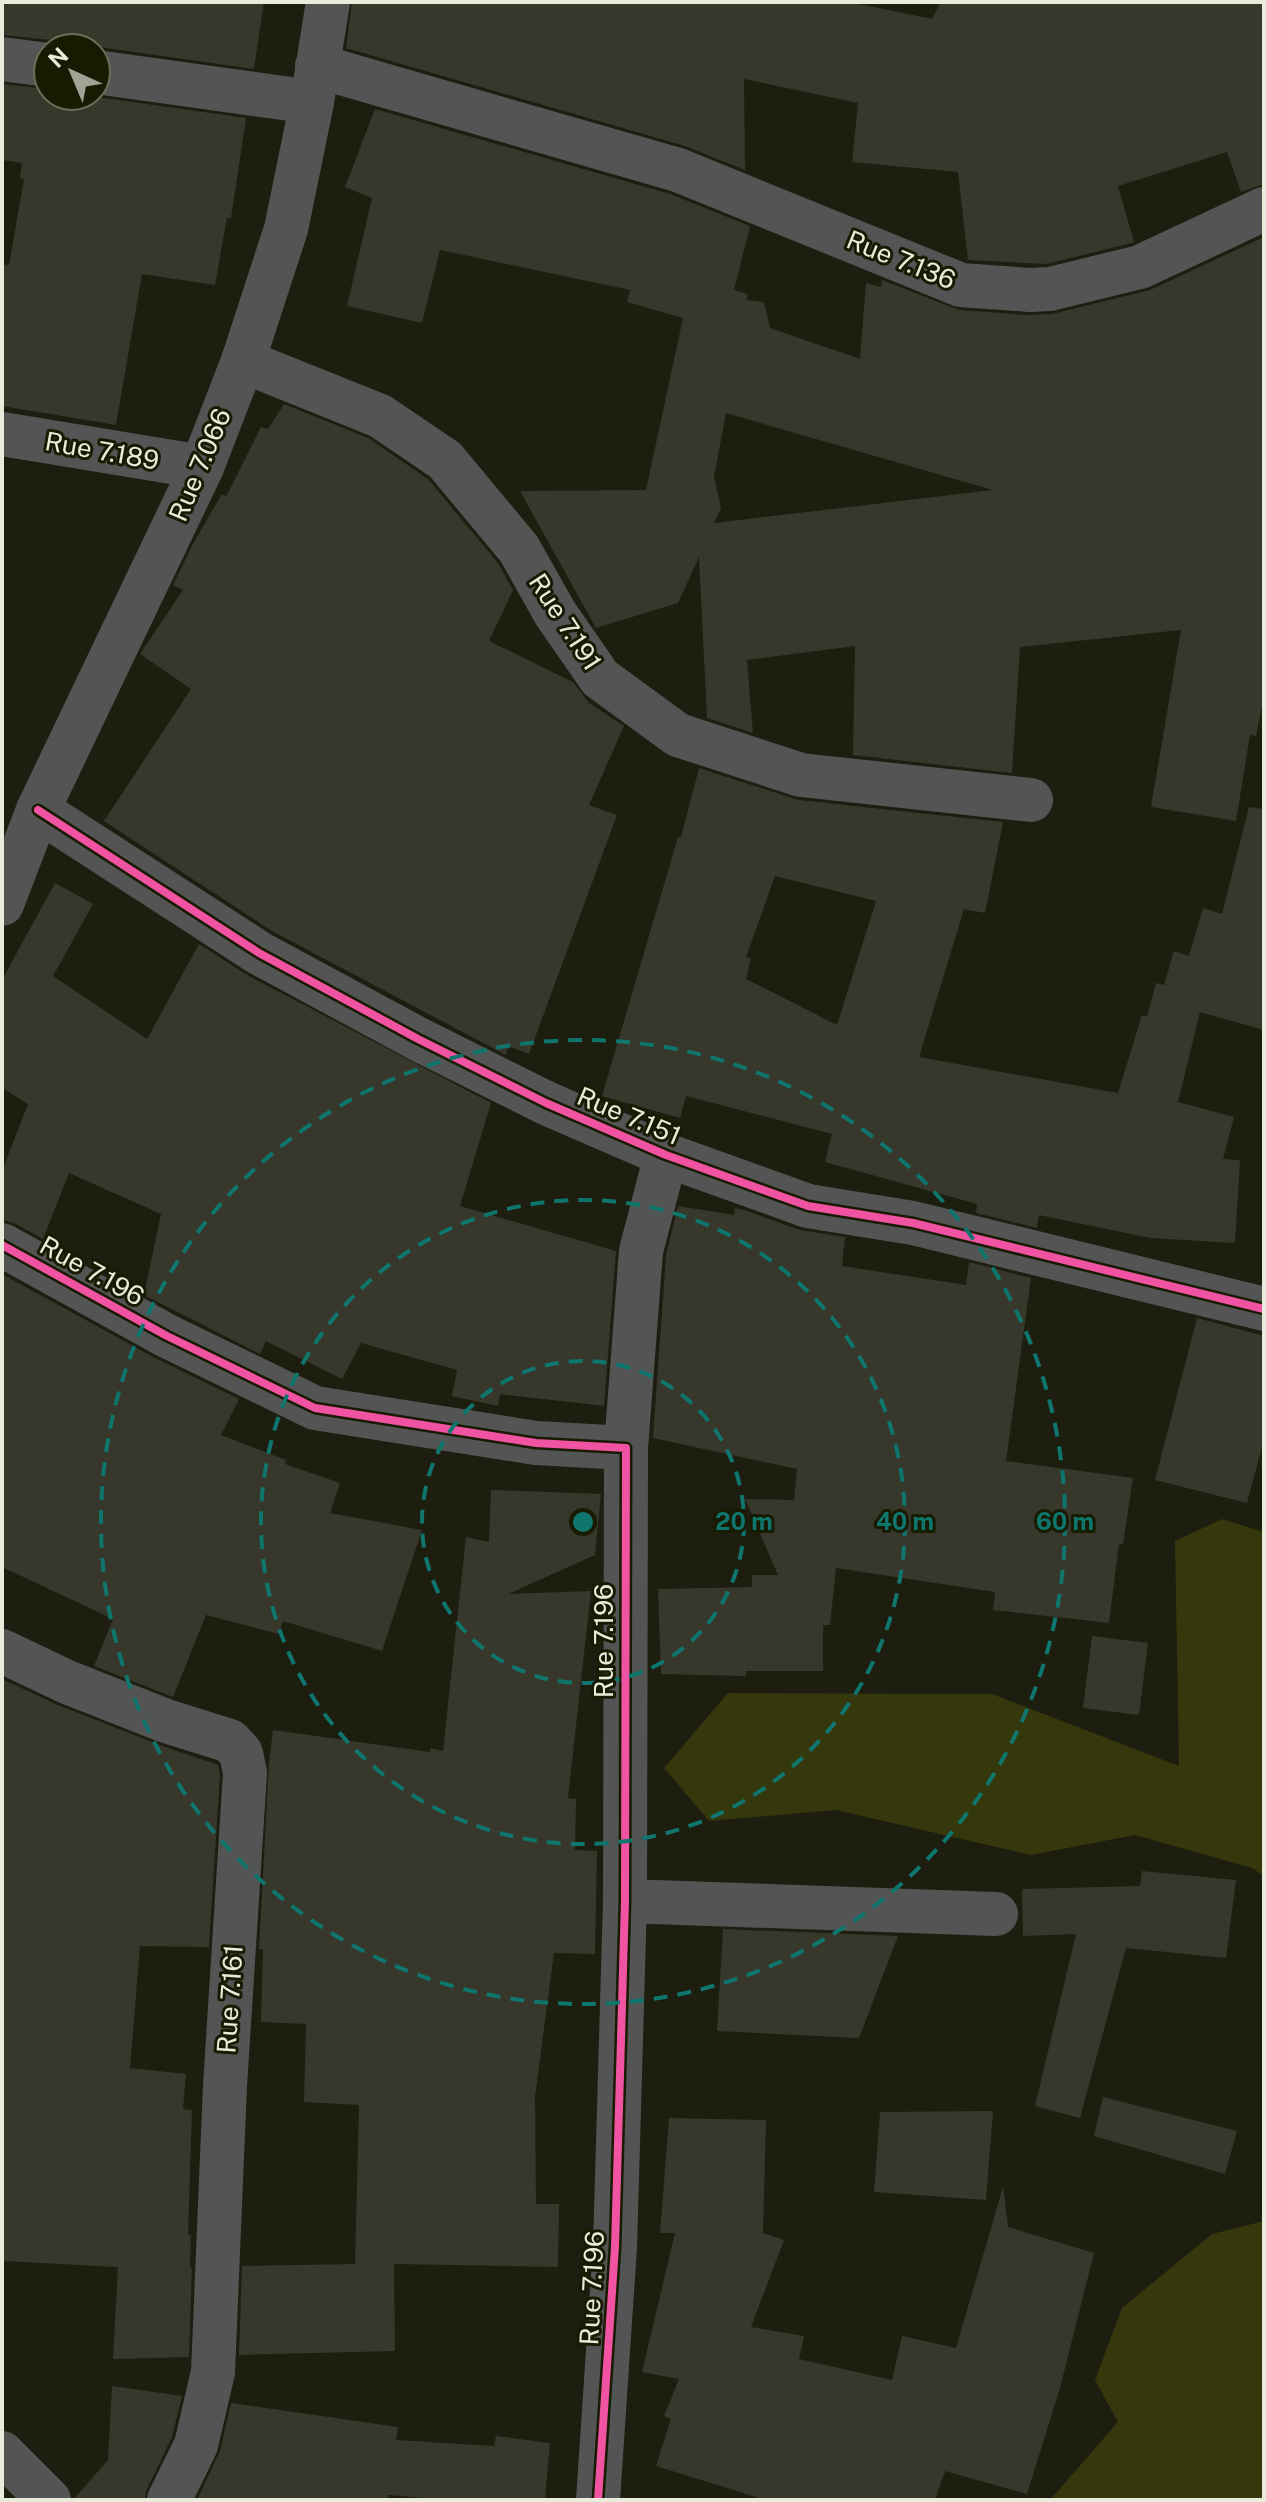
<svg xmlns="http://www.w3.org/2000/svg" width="1266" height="2502" viewBox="0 0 1266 2502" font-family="'Public Sans',sans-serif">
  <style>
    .green { fill: #35370c }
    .building { fill: #37372c; fill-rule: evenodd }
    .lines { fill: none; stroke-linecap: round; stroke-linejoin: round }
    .minor { stroke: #535554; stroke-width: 44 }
    .cycleway-casing { stroke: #191a02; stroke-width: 13 }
    .cycleway { stroke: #f153a3; stroke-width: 8 }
    .ring { fill: none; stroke: #0f766e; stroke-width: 4; stroke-dasharray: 14 10 }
    .labels { text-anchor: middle; stroke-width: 6; stroke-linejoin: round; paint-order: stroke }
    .street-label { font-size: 26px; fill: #e9ebdb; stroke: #191a02 }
    .centre { fill: #0f766e; stroke: #191a02; stroke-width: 4 }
    .ring-label { font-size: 24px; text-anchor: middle; font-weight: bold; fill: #0f766e; stroke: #191a02; stroke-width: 6; stroke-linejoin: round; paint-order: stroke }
  </style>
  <rect width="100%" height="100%" fill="#1d1e10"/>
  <!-- green -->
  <g class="green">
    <polygon points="1222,1519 1264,1532 1264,1876 1252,1868 1135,1835 1031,1855 836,1810 709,1821 664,1768 728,1693 992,1694 1179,1766 1175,1541"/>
    <polygon points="1264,2221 1264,2500 1050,2500 1118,2422 1095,2380 1122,2308 1212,2234"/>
  </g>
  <!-- building -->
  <g class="building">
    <polygon points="2,2 264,2 254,69 99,47 66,48 51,40 2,35"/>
    <polygon points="352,2 850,2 932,19 941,2 1264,2 1264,184 1241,192 1227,152 1118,186 1134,242 1132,243 1046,264 968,260 958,172 852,162 858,103 744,79 745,170 685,146 346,48"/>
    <polygon points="2,84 48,89 48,96 90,96 246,118 231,218 227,218 215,285 142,274 116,425 2,406 2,264 9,265 24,179 20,178 22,163 2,160"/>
    <path d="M375,109L670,194L750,226L734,290L748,294L747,300L764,302L770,328L860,359L866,283L881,287L882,280L959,310L1028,315L1052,314L1150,290L1264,237V695L1256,736L1250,735L1236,821L1151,807L1181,630L1020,647L1012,773L853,755L855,646L747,660L753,733L707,718L699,557L678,603L596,628L520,491L646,490L683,318L627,302L630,290L440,250L422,323L347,306L372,198L345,187ZM726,413L993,490L714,523L721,508L714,477Z"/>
    <polygon points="284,404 368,438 428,479 498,563 513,590 489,641 573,682 589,703 624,726 589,805 617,815 529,1054 508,1046 506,1055 272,931 104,821 191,689 140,654 183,590 173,585 194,542 222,494 226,497 261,427 268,429"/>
    <path d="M699,768L798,800L1003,822L985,913L964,909L919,1057L1118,1093L1142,1015L1147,1017L1156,983L1164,985L1174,951L1189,956L1203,908L1222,914L1249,807L1264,809V1030L1200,1012L1178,1102L1234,1117L1223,1159L1240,1160L1235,1243L1150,1238L1039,1215L1037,1228L976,1213L977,1204L825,1162L832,1134L686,1096L680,1118L602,1096L678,837H681ZM775,876L876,901L837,1025L746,979L751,958L746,957Z"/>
    <polygon points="55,883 93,904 53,976 147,1039 199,944 247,975 491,1103 460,1206 616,1251 604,1406 500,1394 498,1406 452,1396 457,1370 361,1343 342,1379 266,1341 260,1354 144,1295 161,1214 69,1173 43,1239 14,1223 2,1220 2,1171 28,1104 2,1088 2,980"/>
    <polygon points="678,1206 734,1215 735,1208 744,1210 800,1230 845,1237 842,1266 966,1285 969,1262 1031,1278 1006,1461 1133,1478 1123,1544 1119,1544 1109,1623 993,1610 995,1592 836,1568 830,1625 823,1625 823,1671 746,1671 746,1676 661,1674 658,1589 752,1587 752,1575 778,1575 745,1499 794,1500 797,1469 653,1438 666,1255"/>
    <polygon points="2,1274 155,1358 239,1399 221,1435 286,1460 285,1464 340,1483 330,1513 422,1530 382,1651 283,1621 279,1634 206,1615 173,1697 94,1666 113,1619 2,1567"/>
    <polygon points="1197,1318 1264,1336 1264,1439 1247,1503 1155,1480"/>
    <polygon points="491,1490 601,1494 595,1555 508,1594 591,1591 568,1798 576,1799 575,1850 597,1851 595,1954 554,1953 535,2097 536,2204 559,2204 558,2267 394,2264 395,2351 239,2355 242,2266 355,2264 359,2105 304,2102 306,2024 261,2022 263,1949 259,1949 269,1763 273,1730 430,1752 430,1748 443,1751 466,1537 489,1542"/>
    <polygon points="1092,1636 1148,1643 1139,1715 1083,1708"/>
    <polygon points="2,1679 58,1705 157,1744 218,1765 220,1775 209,1947 140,1946 130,2068 186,2074 183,2109 192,2110 188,2235 191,2235 190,2268 192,2267 189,2357 113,2359 118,2267 2,2261"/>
    <polygon points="1142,1871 1236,1880 1226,1958 1126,1948 1080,2118 1035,2106 1076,1934 1023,1936 1022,1889 1140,1886"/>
    <polygon points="723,1929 898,1936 859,2038 717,2031"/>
    <polygon points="1103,2097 1237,2131 1225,2174 1094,2136"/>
    <polygon points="993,2111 986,2200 874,2192 880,2112"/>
    <polygon points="669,2118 766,2120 763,2233 784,2240 751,2327 804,2336 799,2359 892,2380 902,2336 956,2348 1003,2187 1008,2227 1094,2253 1060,2388 1027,2494 945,2471 935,2500 766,2500 656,2466 671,2419 664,2416 679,2379 642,2372 675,2233 660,2233"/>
    <polygon points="112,2386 182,2396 172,2437 147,2489 144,2500 73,2500 108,2460"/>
    <polygon points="231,2403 398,2427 396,2440 494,2446 496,2436 550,2443 545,2500 449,2500 388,2495 387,2500 197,2500 220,2451"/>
  </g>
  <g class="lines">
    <!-- minor -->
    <g class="minor">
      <polyline points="2,59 48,65"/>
      <polyline points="317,66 678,170 961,285 1030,290 1050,289 1140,267 1264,209"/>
      <polyline points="96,72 312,102"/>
      <polyline points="243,361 380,416 445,460 519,549 555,613 600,678 678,735 801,775 1031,800"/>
      <polyline points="2,434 202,467"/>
      <polyline points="38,810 259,953 418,1039 546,1103 666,1155 808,1206 913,1223 1264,1309"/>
      <polyline points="2,904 38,810 202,467 243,361 286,229 312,102 328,2"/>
      <polyline points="2,1245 167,1336 315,1408 536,1443 626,1448 625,1901 615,2247 598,2500"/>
      <polyline points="626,1448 641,1251 666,1155"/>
      <polyline points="2,1651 67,1682 166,1721 230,1741 241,1753 245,1773 225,2086 213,2372 196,2445 169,2500"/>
      <polyline points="625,1901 996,1914"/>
      <polyline points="2,2453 49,2500"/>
    </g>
    <!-- cycleway casing -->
    <g class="cycleway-casing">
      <g id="cycleway">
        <polyline points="38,810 259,953 418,1039 546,1103 666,1155 808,1206 913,1223 1264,1309"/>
        <polyline points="2,1245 167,1336 315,1408 536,1443 626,1448 625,1901 615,2247 598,2500"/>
      </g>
    </g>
    <!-- cycleway -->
    <use href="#cycleway" class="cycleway"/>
  </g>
  <!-- distance rings -->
  <g class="ring">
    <circle cx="583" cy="1522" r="161"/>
    <circle cx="583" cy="1522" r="322"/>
    <circle cx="583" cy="1522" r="482"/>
  </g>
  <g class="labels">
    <!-- street labels -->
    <g class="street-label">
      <text transform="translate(901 260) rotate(22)" y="9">Rue 7.136</text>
      <text transform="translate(102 451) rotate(10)" y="9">Rue 7.189</text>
      <text transform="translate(200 465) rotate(-67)" y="9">Rue 7.066</text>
      <text transform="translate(565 622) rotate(57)" y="9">Rue 7.191</text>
      <text transform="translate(629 1116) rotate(23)" y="9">Rue 7.151</text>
      <text transform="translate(92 1271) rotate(29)" y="9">Rue 7.196</text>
      <text transform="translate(604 1641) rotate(-90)" y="9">Rue 7.196</text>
      <text transform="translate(230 1999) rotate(-86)" y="9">Rue 7.161</text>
      <text transform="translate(592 2288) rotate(-87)" y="9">Rue 7.196</text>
    </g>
  </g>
  <circle cx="583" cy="1522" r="12" class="centre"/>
  <g class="ring-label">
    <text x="744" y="1530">20 m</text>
    <text x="905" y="1530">40 m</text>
    <text x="1065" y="1530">60 m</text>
  </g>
  <!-- border -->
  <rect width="1266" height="2502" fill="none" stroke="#e9ebdb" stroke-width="8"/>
  <!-- north arrow -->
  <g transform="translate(72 72) rotate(316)"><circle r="38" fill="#191a02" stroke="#6c6e59" stroke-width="2"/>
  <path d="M0-6L14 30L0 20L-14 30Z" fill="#a2a394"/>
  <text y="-12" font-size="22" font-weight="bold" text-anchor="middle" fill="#e9ebdb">N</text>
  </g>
</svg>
